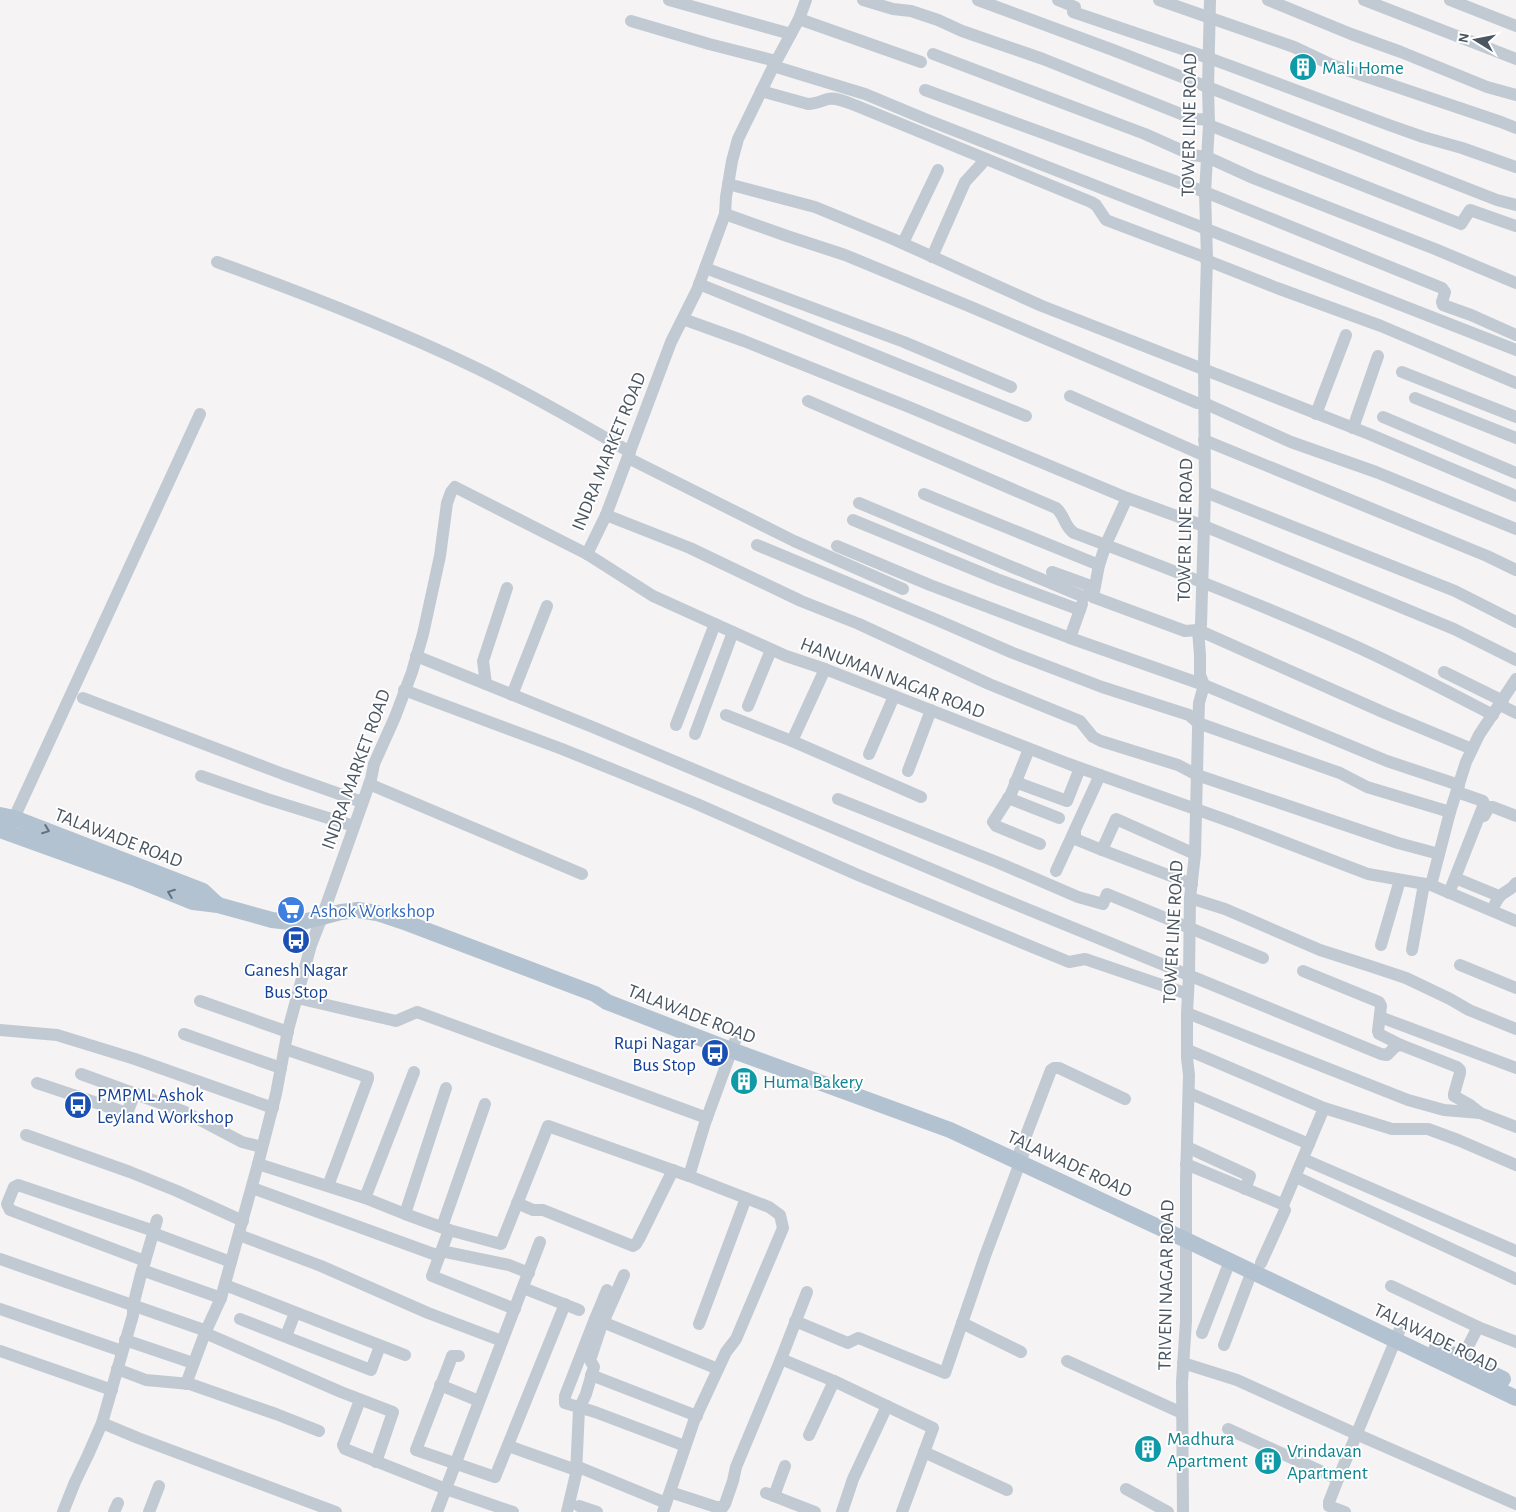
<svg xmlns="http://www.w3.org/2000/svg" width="1516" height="1512" viewBox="0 0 1516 1512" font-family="'Alegreya Sans',sans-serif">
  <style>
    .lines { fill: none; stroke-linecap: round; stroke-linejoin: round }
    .minor { stroke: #c1cad2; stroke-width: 12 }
    .major { stroke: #b3c2d1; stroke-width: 16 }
    .oneway { stroke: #64717d }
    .labels { text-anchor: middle; stroke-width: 4; stroke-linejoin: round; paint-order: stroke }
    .culture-label { font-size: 19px; fill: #0d838f; stroke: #fff; text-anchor: start }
    .street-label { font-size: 19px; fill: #4a5661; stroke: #fff }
    .shop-label { font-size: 19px; fill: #366cbe; stroke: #fff; text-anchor: start }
    .transit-label { font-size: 19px; fill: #164399; stroke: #fff }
  </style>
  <rect width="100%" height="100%" fill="#f5f3f3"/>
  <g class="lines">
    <!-- minor -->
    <g class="minor">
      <polyline points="669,0 791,34"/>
      <polyline points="863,0 893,9 911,11 938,20 962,31 1043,59 1181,114 1197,119 1209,120"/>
      <polyline points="978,0 1113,50 1497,200 1516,205"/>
      <polyline points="1058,0 1075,7 1073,12 1209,58 1389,125 1423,137 1462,148 1516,167"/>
      <polyline points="1159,0 1294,47 1332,65 1501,122 1516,128"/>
      <polyline points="1268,0 1351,34 1401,52 1487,87 1516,95"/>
      <polyline points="1364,0 1516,59"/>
      <polyline points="1450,0 1516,26"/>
      <polyline points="799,19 921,62"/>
      <polyline points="631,21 709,44 776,61"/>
      <polyline points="933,54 1145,134 1192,155 1207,157 1253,178 1435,249 1516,283"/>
      <polyline points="773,66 865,94 925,119 1516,350"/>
      <polyline points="925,90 1205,192 1442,288 1445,292 1442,302 1443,305 1471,315 1516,335"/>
      <path d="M761,91L808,104C816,104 821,101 828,99C837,97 848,103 857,106L1091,202L1096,205L1106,220L1207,258"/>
      <polyline points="1209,125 1461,224 1470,210 1516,226"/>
      <polyline points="728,184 815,207 893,239 1042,306 1369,434 1516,496"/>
      <polyline points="725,214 787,236 845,255 971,307 1197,403 1204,403 1291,442 1376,472 1516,529"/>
      <polyline points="903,243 938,170"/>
      <polyline points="932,257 965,182 986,159"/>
      <polyline points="1206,260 1277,288 1381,326 1516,383"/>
      <path d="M217,262C303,293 388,326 470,365C525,391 577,421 630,452"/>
      <polyline points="705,268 904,342 1011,387"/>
      <polyline points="699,284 1026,416"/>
      <polyline points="683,319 744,341 909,407 1127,498 1204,526 1454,629 1516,660"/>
      <polyline points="1402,372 1516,417"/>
      <polyline points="1070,396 1203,455"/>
      <polyline points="1415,398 1516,438"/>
      <path d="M808,401L1056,508C1065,515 1064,527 1074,533C1165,567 1257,603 1346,642C1396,664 1445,690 1493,715"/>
      <polyline points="1316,414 1346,335"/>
      <polyline points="1383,417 1516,473"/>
      <polyline points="1353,428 1378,356"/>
      <polyline points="1204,440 1487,556 1516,570"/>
      <polyline points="628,458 794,541 903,589"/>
      <polyline points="1205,492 1455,591 1516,622"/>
      <polyline points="924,494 1099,565"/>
      <polyline points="859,503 1084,597"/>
      <polyline points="606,515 690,548 801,601 859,624 989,684 1080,721 1093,737 1101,741 1178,765 1197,775 1398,843 1439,854"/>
      <polyline points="853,520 997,579 1080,610"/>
      <polyline points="757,545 937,620 1013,653 1102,687 1189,715 1198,723 1340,773 1367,787 1450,812"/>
      <polyline points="837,546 930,585 1070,638 1204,685 1387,761 1459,785"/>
      <polyline points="587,554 606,515 671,342 697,290 725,214 726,197 732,161 738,139 772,69 799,19 806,0"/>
      <polyline points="1052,572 1088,585 1093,597 1099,565 1106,544 1127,498"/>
      <polyline points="1093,597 1185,631 1198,630 1385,713 1472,749"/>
      <polyline points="1070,638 1082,604"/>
      <polyline points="416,656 595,728 993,895 1381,1054 1387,1055 1396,1046 1401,1045 1457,1067 1460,1070 1460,1073 1454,1094 1454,1096 1470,1105 1480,1113"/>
      <polyline points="1444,672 1503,701"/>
      <polyline points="486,684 483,661 507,588"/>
      <polyline points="404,690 562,749 624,774 697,804 858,875 1069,962 1085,959 1188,994"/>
      <polyline points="512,695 547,606"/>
      <polyline points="83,698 283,774 362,802"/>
      <polyline points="1500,705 1516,713"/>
      <polyline points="748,706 771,650"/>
      <polyline points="726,715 792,741 921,797"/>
      <polyline points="676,725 715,624"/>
      <polyline points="695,734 733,632"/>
      <polyline points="792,741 825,669"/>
      <polyline points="1029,749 1011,794 993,822 996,826 1040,844"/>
      <polyline points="869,754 894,696"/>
      <polyline points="908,771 931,710"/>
      <polyline points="201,776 267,799 354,826"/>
      <polyline points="1015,782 1067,801 1080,768"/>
      <polyline points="369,784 582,874"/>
      <polyline points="1008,798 1059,818"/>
      <polyline points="838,799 999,863 1078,897 1103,904 1107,894 1263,958"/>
      <polyline points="1484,816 1489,807 1493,807 1516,816"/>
      <polyline points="9,824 14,818 200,414"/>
      <polyline points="1075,830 1075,839 1102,850"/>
      <polyline points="1056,871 1100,775"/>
      <polyline points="1460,880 1499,896"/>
      <polyline points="1192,884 1102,850 1116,819 1195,854"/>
      <polyline points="1431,885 1450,812 1466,762 1479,735 1516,679"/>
      <polyline points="1449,893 1484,804 1483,801 1457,792"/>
      <polyline points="1190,898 1225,909 1320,950 1370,966 1406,978 1450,999 1469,1010 1516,1029"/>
      <path d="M1495,904C1502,889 1509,894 1516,883"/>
      <polyline points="1381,945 1400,880"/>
      <polyline points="1412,950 1424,884"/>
      <polyline points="1460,965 1516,988"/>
      <polyline points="1303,971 1379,1002 1381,1006 1378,1031 1379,1034 1401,1045"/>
      <polyline points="297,998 396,1021 417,1012 707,1118"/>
      <polyline points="200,1001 288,1032"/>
      <polyline points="1187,1013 1408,1100 1444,1110 1480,1113 1516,1127"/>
      <polyline points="1380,1017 1516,1068"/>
      <polyline points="0,1030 57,1035 135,1059 273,1108"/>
      <polyline points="184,1034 281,1068"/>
      <polyline points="285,1049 368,1077 368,1079 328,1186"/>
      <polyline points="1188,1050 1324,1108 1392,1129 1428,1129 1458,1140 1516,1165"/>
      <polyline points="81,1074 185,1112 242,1142 262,1147"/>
      <polyline points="37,1083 127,1113 135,1093"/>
      <polyline points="1189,1093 1309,1144"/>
      <polyline points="26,1135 130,1172 177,1191 243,1221"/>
      <polyline points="1187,1147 1250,1176 1245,1189"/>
      <polyline points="1020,1151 1051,1070 1054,1068 1059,1068 1125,1099"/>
      <polyline points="1303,1159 1516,1251"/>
      <polyline points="258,1164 365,1198 405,1214 449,1230 501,1244 548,1126 689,1176"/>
      <polyline points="1186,1164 1282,1204 1284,1203 1324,1108"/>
      <polyline points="1296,1177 1516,1279"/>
      <polyline points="252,1188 439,1256"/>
      <polyline points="365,1198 414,1072"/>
      <polyline points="517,1203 533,1210 543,1210 633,1246 636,1244 639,1239 673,1170"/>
      <polyline points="405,1214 446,1088"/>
      <polyline points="442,1227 485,1104"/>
      <polyline points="449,1230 432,1276 515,1309"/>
      <polyline points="153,1233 231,1262"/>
      <polyline points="239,1235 321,1266 428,1313 502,1341"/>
      <polyline points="441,1251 509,1265 529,1273"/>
      <polyline points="0,1259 201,1329 205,1333 341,1392 393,1412 376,1462"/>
      <polyline points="145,1261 10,1210 7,1204 14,1187 18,1185 154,1231"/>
      <polyline points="1261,1263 1285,1210"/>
      <polyline points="143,1268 157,1220"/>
      <polyline points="225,1285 405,1355"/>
      <polyline points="1391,1286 1478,1327 1516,1342"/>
      <polyline points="523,1288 579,1310"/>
      <polyline points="0,1309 122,1351"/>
      <polyline points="240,1319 371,1370 380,1346"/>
      <polyline points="595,1319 607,1290"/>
      <polyline points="795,1321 848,1343 858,1338 861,1339 945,1373 985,1256 1024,1152"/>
      <polyline points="962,1323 1021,1352"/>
      <polyline points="699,1324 746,1198"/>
      <polyline points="1202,1333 1230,1261"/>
      <polyline points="286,1336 295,1313"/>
      <polyline points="125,1340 193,1363"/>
      <polyline points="1224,1345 1252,1271"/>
      <polyline points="0,1351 112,1390"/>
      <polyline points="459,1356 452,1356 451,1359 416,1450 495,1477 565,1304"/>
      <polyline points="1462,1358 1478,1327"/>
      <polyline points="781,1359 834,1381 933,1428 902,1512"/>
      <polyline points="1067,1361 1182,1413"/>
      <polyline points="1183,1363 1237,1380 1363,1437 1516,1504"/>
      <polyline points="117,1369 146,1380 190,1384 276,1414 319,1431"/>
      <polyline points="591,1375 697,1416"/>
      <polyline points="186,1384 205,1333 221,1298 258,1164 276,1094 288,1030 311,945 322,917 371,779 374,764 395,717 412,672 423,634 440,556 447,503 451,492 455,487 587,554 653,596 786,656 825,669 1069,764 1232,822 1368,874 1431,885 1516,921"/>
      <polyline points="440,1385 479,1401"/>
      <polyline points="360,1400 343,1445 345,1449 446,1489 513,1512"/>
      <polyline points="102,1423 138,1438 336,1512"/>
      <polyline points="1228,1429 1338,1479 1400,1329"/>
      <polyline points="809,1435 834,1381"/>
      <polyline points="508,1446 576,1470"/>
      <polyline points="685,1446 595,1412 565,1403 565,1396 595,1319 718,1369"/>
      <polyline points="924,1452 1007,1490"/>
      <polyline points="576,1466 666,1503"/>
      <polyline points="1338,1479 1329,1502 1329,1506 1345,1512"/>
      <polyline points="1126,1489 1168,1512"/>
      <polyline points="670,1492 716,1507 723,1507 725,1504 733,1481 736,1467 781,1359 807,1292"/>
      <polyline points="766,1493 815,1512"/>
      <polyline points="774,1496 785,1466"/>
      <polyline points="579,1506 597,1512"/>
      <polyline points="63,1512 75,1482 88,1455 102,1423 133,1315 133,1306 142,1270 221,1298"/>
      <polyline points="114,1512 118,1503"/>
      <polyline points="149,1512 159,1486"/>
      <polyline points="437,1512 540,1242"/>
      <polyline points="567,1512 576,1474 579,1409 586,1394 594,1367 590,1360 601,1327 624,1275"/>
      <polyline points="663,1512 694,1421 726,1352 736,1339 783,1228 780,1215 769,1207 689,1176 705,1123 735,1041"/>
      <polyline points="842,1512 853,1479 887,1406"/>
      <polyline points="1183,1512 1182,1382 1186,1321 1186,1179 1189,1075 1187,1058 1187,1013 1189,975 1190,898 1195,854 1198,731 1199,703 1204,685 1200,675 1200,655 1198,630 1201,625 1205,492 1204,361 1207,258 1205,192 1209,125 1208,88 1210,0"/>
    </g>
    <!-- major -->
    <g class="major">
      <polyline points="0,815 14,818 203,891 218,905"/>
      <polyline points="0,830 136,879 193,902 218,905 272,920 299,923 341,912 358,910 377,913 407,923 595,994 607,1002 731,1050 950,1130 1186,1240 1516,1398"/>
      <polyline points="1437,1347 1503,1379"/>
    </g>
  </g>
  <!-- one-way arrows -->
  <defs><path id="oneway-chevron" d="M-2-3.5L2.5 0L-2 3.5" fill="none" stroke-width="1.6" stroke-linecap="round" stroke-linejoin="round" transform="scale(1.25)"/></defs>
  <g class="oneway">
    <use href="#oneway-chevron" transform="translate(46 830) rotate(21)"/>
    <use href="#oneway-chevron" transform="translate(171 893) rotate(-159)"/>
  </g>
  <!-- icons -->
  <defs>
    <g id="building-disc" transform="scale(1.4375)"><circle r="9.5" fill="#0f9aa8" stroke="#fff"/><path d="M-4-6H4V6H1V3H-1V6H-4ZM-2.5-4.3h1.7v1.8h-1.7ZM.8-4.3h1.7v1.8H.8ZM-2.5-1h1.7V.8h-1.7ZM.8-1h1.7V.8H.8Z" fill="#fff"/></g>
    <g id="supermarket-disc" transform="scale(1.4375)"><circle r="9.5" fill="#3f7fe0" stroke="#fff"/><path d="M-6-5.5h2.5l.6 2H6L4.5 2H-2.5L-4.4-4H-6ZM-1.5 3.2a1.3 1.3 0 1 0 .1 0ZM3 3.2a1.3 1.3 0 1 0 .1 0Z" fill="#fff"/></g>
    <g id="bus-disc" transform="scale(1.4375)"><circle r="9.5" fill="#1a4fb4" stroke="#fff"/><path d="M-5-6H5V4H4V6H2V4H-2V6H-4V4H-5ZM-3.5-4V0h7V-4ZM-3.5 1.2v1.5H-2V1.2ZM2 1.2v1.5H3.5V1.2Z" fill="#fff"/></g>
  </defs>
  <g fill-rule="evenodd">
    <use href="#building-disc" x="1303" y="67"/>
    <use href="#supermarket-disc" x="291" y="910"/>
    <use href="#bus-disc" x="296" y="940"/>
    <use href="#bus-disc" x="715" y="1053"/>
    <use href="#building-disc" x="744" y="1081"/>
    <use href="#bus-disc" x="78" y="1105"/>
    <use href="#building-disc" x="1148" y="1449"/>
    <use href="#building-disc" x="1268" y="1461"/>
  </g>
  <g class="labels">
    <!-- culture labels -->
    <g class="culture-label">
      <text x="1322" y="74">Mali Home</text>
      <text x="763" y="1088">Huma Bakery</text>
      <text x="1167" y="1445">Madhura<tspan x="1167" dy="22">Apartment</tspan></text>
      <text x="1287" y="1457">Vrindavan<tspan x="1287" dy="22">Apartment</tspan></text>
    </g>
    <!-- street labels -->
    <g class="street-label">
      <text transform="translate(1188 125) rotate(-89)" y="7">TOWER LINE ROAD</text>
      <text transform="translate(608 451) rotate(-68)" y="7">INDRA MARKET ROAD</text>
      <text transform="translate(1184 530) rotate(-89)" y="7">TOWER LINE ROAD</text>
      <text transform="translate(893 677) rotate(21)" y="7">HANUMAN NAGAR ROAD</text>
      <text transform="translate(355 769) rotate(-70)" y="7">INDRA MARKET ROAD</text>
      <text transform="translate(119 837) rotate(21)" y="7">TALAWADE ROAD</text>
      <text transform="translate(1172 932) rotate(-87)" y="7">TOWER LINE ROAD</text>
      <text transform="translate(692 1013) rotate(21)" y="7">TALAWADE ROAD</text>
      <text transform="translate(1070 1163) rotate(25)" y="7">TALAWADE ROAD</text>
      <text transform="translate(1165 1285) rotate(-89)" y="7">TRIVENI NAGAR ROAD</text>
      <text transform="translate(1436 1337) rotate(26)" y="7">TALAWADE ROAD</text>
    </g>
    <!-- shop labels -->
    <g class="shop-label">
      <text x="310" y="917">Ashok Workshop</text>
    </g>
    <!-- transit labels -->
    <g class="transit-label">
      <text x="296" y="976">Ganesh Nagar<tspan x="296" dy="22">Bus Stop</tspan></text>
      <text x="696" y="1049" text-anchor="end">Rupi Nagar<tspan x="696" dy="22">Bus Stop</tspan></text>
      <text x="97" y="1101" text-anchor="start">PMPML Ashok<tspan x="97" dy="22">Leyland Workshop</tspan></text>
    </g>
  </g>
  <!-- north arrow -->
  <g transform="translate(1476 40) rotate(280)" stroke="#ffffff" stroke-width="4" paint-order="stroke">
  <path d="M0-4L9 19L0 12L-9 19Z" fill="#4a5661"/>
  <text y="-8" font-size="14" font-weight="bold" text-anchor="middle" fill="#4a5661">N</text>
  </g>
</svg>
